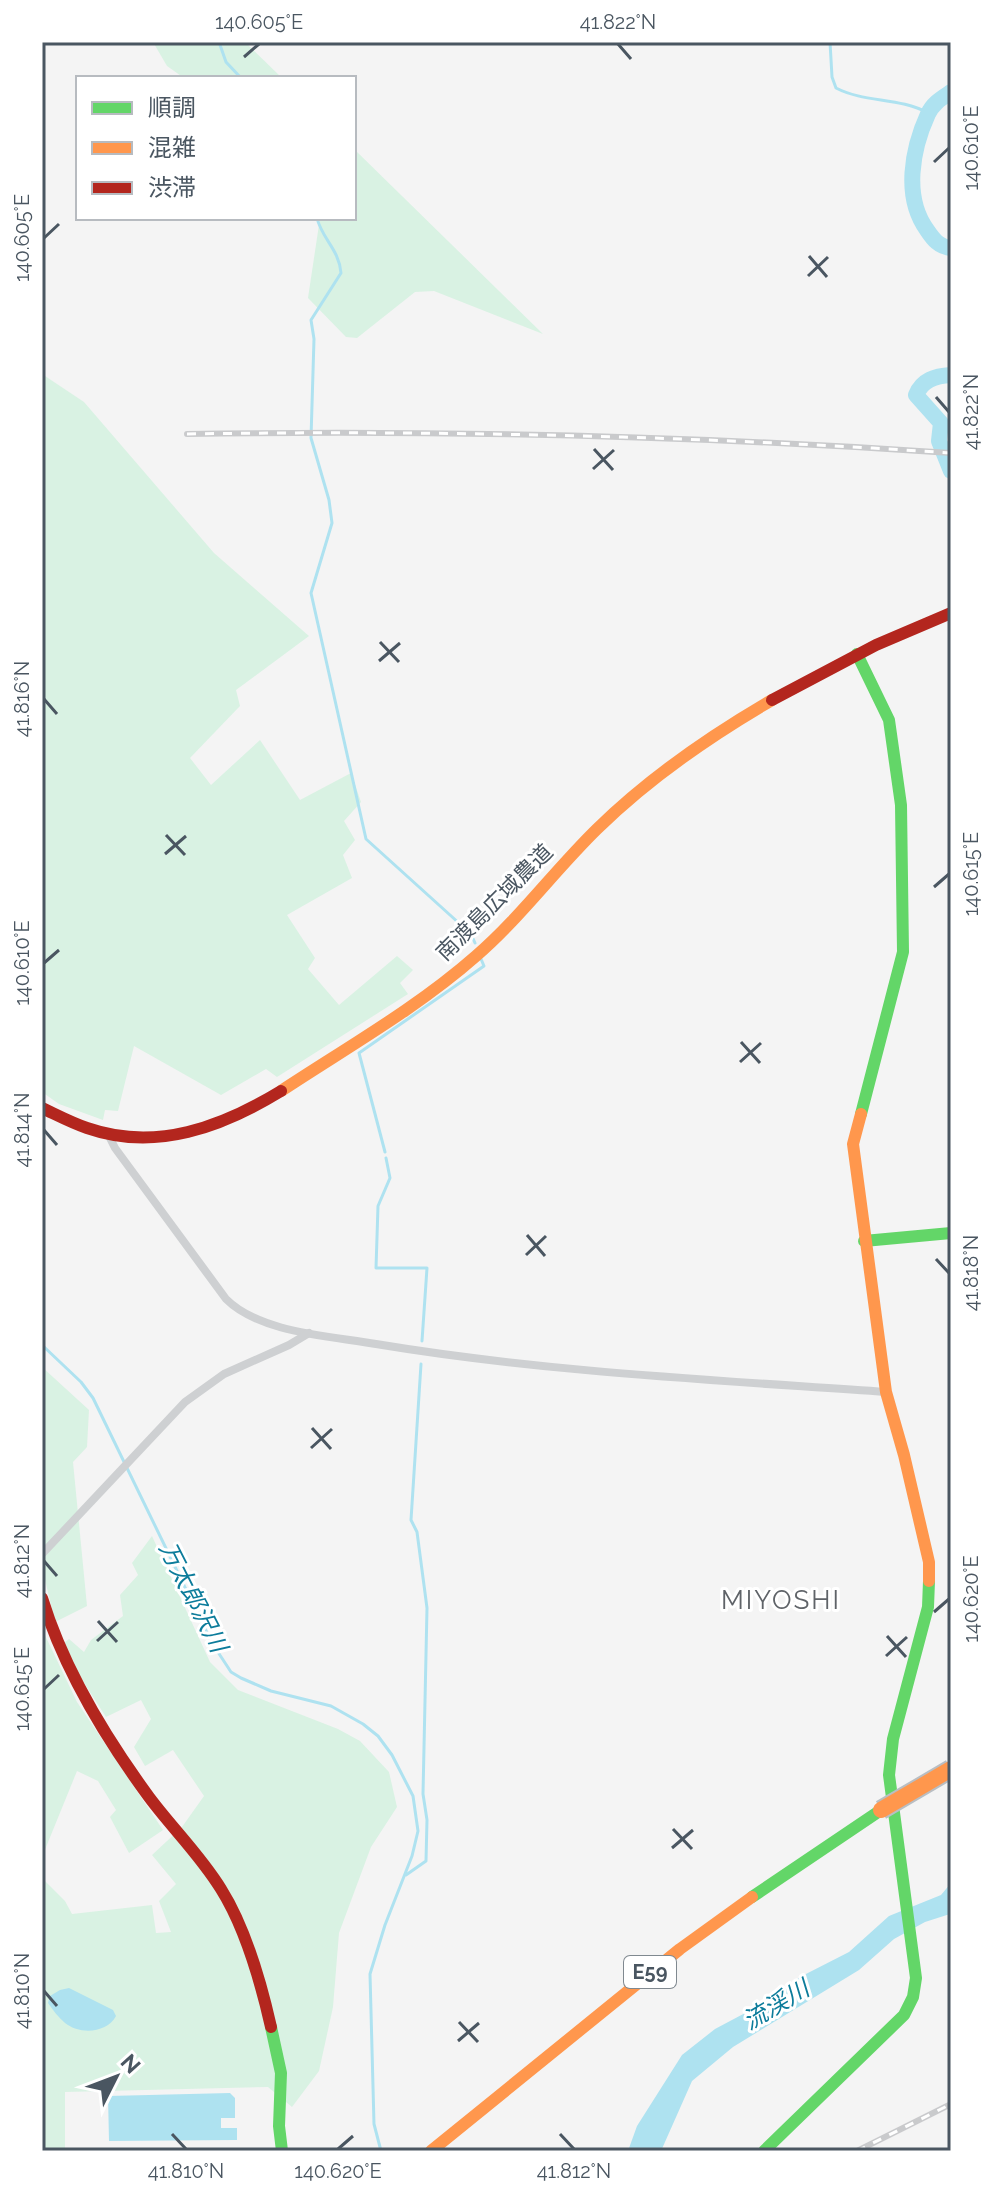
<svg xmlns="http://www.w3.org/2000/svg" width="993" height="2193" viewBox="0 0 993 2193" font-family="Raleway,'Noto Sans JP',sans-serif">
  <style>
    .green { fill: #d9f2e3 }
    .water { fill: #aee2f0 }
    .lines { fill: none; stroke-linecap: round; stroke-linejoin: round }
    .stream { stroke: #aee2f0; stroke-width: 3 }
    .river { stroke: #aee2f0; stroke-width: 16 }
    .street { stroke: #ced0d2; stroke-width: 8 }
    .fast { stroke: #63d668; stroke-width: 12 }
    .slow { stroke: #ff974d; stroke-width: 12 }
    .jam { stroke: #b3261e; stroke-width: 12 }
    .rail-casing { stroke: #c9cacc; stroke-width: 6 }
    .rail { stroke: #fff; stroke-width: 3; stroke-dasharray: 9; stroke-linecap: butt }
    .slow-bridge-casing { stroke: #b9bec3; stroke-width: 20; stroke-linecap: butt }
    .slow-bridge { stroke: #ff974d; stroke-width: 16 }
    .ticks { fill: none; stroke: #4a5661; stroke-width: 3 }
    .labels { text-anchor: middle; stroke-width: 6; stroke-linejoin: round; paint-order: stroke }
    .shield { fill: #fff; stroke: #808990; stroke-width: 2 }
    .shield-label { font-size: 20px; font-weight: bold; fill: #4a5661 }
    .street-label { font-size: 22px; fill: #4a5661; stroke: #fff }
    .water-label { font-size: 24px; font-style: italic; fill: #0c7c9b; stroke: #fff }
    .quarter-label { font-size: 26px; letter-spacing: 2px; fill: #5f6368; stroke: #fff }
    .neatline { fill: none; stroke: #4a5661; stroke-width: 3 }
    .ticks-label { font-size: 20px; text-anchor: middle; fill: #4a5661 }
  </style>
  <rect width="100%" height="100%" fill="#f4f4f4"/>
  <!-- green -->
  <g class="green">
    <polygon points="153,42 245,42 282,78 184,78 167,66"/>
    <polygon points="354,149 543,334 434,291 415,292 357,338 346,337 308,298 320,218 354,218"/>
    <polygon points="42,374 84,402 214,553 309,636 236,690 240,706 190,758 211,785 260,740 300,800 351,773 361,802 344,821 355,840 343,855 352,878 287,915 315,958 308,969 339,1005 397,956 413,970 400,983 408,994 277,1077 266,1069 221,1095 134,1046 118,1111 105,1110 103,1120 59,1104 42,1092"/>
    <polygon points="42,1367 89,1410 87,1447 73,1462 87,1606 55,1622 42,1567"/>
    <polygon points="152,1536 210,1662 238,1690 338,1729 360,1741 389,1772 397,1807 371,1847 339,1933 333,2007 319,2071 292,2107 268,2087 65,2092 65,2150 42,2151 42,1878 65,1901 72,1914 152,1905 156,1933 171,1932 159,1901 176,1884 152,1855 182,1827 204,1796 173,1750 145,1766 134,1747 151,1719 141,1700 106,1717 75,1669 64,1643 69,1639 84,1652 91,1640 123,1616 120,1595 138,1575 132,1563"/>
    <polygon points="42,1629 77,1702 163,1830 129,1853 110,1817 116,1810 98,1781 77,1771 42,1857"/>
  </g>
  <!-- water -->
  <g class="water">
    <polygon points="951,1883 950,1914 925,1922 894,1939 859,1970 733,2047 692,2081 661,2151 628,2151 637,2126 682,2055 715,2029 747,2012 802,1976 849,1952 889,1916 941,1895"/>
    <path d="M69,1988L113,2010L116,2016C107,2033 80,2035 65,2023C58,2017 53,2010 48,2003L50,1996L60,1990Z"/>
    <polygon points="230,2093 235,2098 235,2118 221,2118 221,2128 237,2128 237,2140 109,2141 108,2096"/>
  </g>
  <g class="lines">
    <!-- stream -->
    <g class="stream">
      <polyline points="219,42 226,62 241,78"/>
      <path d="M830,42L832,77L836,88C865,103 899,97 928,113"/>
      <path d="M317,218C322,239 339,249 341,273L311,320L314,339L311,438L329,500L332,523L311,593L366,839L471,934L475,943"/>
      <polyline points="385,1152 359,1053 484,966 481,959"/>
      <polyline points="386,1158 390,1178 378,1206 376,1268 427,1268 422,1341"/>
      <polyline points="42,1345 81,1382 93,1398 212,1643 231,1672 241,1678 271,1691 331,1706 363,1724 378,1736 392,1755 413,1796 418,1831 412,1856 385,1925 370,1974 374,2124 381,2151"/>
      <polyline points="406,1875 426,1861 427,1820 423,1794 427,1608 417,1532 411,1520 421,1364"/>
    </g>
    <!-- river -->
    <g class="river">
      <path d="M951,92C942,98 933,103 928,114C912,149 903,197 927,230C933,239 939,247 951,248"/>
      <path d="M951,375C935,376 922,380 916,395L941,423L939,441L951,471"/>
    </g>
    <!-- street -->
    <g class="street">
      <path d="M108,1134L115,1148L226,1299C260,1333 330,1336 376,1344C545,1372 715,1380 886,1392"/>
      <polyline points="42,1554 185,1402 224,1374 289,1345 309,1333"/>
    </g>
    <!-- fast -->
    <g class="fast">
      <polyline points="857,654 889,720 901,805 903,952 861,1114"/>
      <polyline points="864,1241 951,1233"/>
      <polyline points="752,1897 881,1810"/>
      <polyline points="271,2027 281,2073 279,2126 282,2151"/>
      <polyline points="764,2151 904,2015 913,1997 916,1978 889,1775 893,1739 928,1607 929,1581"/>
    </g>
    <!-- slow -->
    <g class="slow">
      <path d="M281,1091C346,1048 417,1008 476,956C520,918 555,870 597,829C649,778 710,736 772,700"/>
      <polyline points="861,1114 853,1144 886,1392 904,1455 929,1562 929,1581"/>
      <polyline points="431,2151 680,1949 752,1897"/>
    </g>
    <!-- jam -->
    <g class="jam">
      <polyline points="772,700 876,645 951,613"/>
      <path d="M42,1108C57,1115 72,1123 87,1128C156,1152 222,1127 281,1091"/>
      <path d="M42,1598C64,1670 105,1737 149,1797C172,1828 201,1856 221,1889C245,1927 261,1983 271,2027"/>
    </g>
    <!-- rail casing -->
    <g class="rail-casing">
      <g id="rail">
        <path d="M187,434C442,430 697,436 951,453"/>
        <polyline points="857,2151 951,2104"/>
      </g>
    </g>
    <!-- rail -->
    <use href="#rail" class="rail"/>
    <!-- slow-bridge casing -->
    <g class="slow-bridge-casing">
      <polyline id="slow-bridge" points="881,1810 951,1769"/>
    </g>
    <!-- slow-bridge -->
    <use href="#slow-bridge" class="slow-bridge"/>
  </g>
  <!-- ticks -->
  <path class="ticks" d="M618,44L631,59M244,57L259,44M934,162L949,148M44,238L59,224M809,256L827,277M808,276L828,257M936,397L949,412M594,449L613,470M593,469L614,450M380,642L399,662M379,661L400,643M44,699L57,714M166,835L185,855M165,854L186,836M934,887L949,874M44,963L59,950M741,1042L760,1063M740,1062L761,1043M44,1130L57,1145M527,1235L545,1256M526,1255L546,1236M936,1259L949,1273M312,1428L331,1449M311,1448L332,1429M44,1561L57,1576M934,1612L949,1599M98,1621L117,1642M887,1636L906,1657M97,1641L118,1622M886,1656L907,1637M44,1689L59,1675M673,1829L692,1849M672,1848L693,1830M44,1991L57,2006M459,2022L478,2042M458,2041L479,2023M172,2134L186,2149M560,2134L574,2149M338,2149L353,2136"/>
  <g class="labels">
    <!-- shield labels -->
    <rect class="shield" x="624" y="1956" width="52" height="32" rx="6"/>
    <g class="shield-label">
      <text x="650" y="1979">E59</text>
    </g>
    <!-- street labels -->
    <g class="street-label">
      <text transform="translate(494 902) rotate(-45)" y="8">南渡島広域農道</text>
    </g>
    <!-- water labels -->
    <g class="water-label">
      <text transform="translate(193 1597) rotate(63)" y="8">万太郎沢川</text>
      <text transform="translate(776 2005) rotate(-31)" y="8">流渓川</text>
    </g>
    <!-- quarter labels -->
    <g class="quarter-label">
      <text x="781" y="1609">MIYOSHI</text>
    </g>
  </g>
  <!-- border -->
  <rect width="993" height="2193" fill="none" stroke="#ffffff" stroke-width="88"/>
  <!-- legend -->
  <rect x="76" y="76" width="280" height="144" fill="#ffffff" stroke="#b7bbc0" stroke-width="2"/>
  <rect x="92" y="102" width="40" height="12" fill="#63d668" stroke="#b7bbc0" stroke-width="2"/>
  <text x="148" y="116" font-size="24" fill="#4a5661">順調</text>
  <rect x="92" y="142" width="40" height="12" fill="#ff974d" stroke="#b7bbc0" stroke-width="2"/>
  <text x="148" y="156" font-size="24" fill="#4a5661">混雑</text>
  <rect x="92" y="182" width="40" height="12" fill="#b3261e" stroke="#b7bbc0" stroke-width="2"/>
  <text x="148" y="196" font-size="24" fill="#4a5661">渋滞</text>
  <!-- north arrow -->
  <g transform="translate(116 2077) rotate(48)" stroke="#ffffff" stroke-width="6" paint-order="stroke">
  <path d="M0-6L14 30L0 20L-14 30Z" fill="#4a5661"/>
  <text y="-12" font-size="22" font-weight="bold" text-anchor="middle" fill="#4a5661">N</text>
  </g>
  <rect x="44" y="44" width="905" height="2105" class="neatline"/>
  <g class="ticks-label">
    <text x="259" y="29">140.605°E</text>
    <text x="618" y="29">41.822°N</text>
    <text transform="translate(971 148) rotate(-90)" y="7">140.610°E</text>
    <text transform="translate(22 238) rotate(-90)" y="7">140.605°E</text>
    <text transform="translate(971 412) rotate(-90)" y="7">41.822°N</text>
    <text transform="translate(22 699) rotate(-90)" y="7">41.816°N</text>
    <text transform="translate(971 874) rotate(-90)" y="7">140.615°E</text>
    <text transform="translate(22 963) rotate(-90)" y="7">140.610°E</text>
    <text transform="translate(22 1130) rotate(-90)" y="7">41.814°N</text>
    <text transform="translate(971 1273) rotate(-90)" y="7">41.818°N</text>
    <text transform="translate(22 1561) rotate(-90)" y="7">41.812°N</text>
    <text transform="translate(971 1599) rotate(-90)" y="7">140.620°E</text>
    <text transform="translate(22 1689) rotate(-90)" y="7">140.615°E</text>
    <text transform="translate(22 1991) rotate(-90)" y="7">41.810°N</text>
    <text x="186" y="2178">41.810°N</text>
    <text x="338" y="2178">140.620°E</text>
    <text x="574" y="2178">41.812°N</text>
  </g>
</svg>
